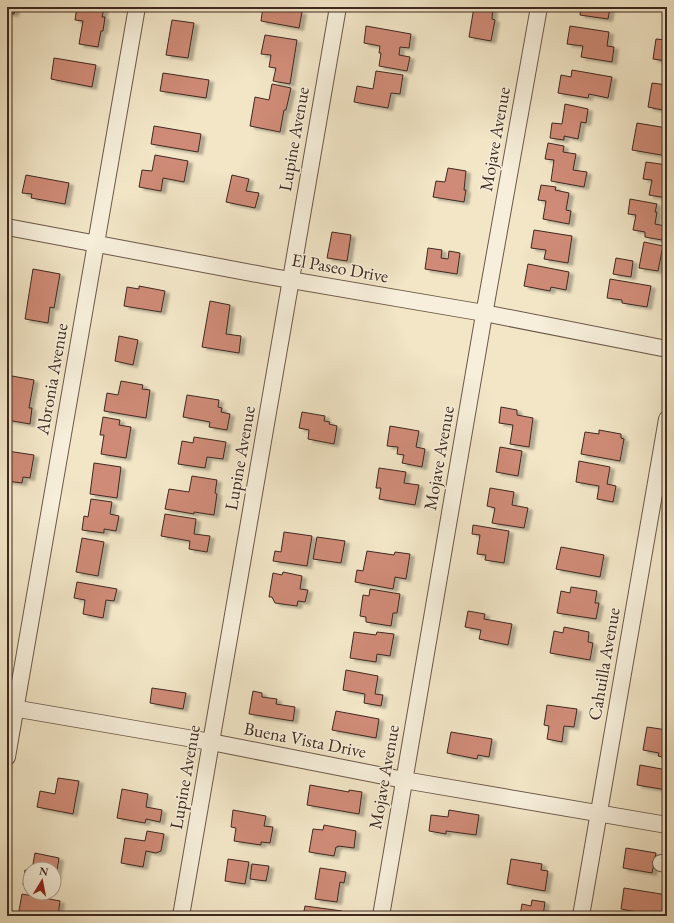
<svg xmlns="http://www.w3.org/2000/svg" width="674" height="923" viewBox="0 0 674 923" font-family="'EB Garamond',serif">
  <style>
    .building { fill: #cf8b77; stroke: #3f291f; filter: url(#shadow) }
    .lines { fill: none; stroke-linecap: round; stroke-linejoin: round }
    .minor-casing { stroke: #6c5849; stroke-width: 18 }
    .minor { stroke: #f7efdb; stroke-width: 16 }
    .labels { text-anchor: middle; stroke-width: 3; stroke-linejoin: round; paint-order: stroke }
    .street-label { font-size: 18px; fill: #3f291f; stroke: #f7efdb }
  </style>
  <defs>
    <filter id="shadow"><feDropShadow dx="4.5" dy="2.5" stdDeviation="1" flood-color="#0004"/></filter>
  </defs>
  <rect width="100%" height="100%" fill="#f2e6c7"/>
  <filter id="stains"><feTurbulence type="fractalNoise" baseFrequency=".005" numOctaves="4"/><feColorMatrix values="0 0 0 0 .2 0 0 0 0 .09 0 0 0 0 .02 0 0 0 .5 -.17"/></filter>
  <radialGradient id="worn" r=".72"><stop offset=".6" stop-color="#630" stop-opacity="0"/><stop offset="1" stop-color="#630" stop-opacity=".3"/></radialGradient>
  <!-- building -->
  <g class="building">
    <polygon points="7,7 15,7 14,14 7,13"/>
    <polygon points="77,7 96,7 104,8 102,17 105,17 103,31 101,31 98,47 79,44 83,21 75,20"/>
    <polygon points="263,7 287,7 287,9 302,12 299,28 261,21"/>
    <polygon points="474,7 482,7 493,9 492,19 495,20 491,41 469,37"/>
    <polygon points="581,7 615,7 615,8 610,8 608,19 580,15"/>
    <polygon points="172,20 194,23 188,58 166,55"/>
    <polygon points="366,26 411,34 409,48 400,47 399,55 410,57 407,71 379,66 381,53 379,53 380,46 364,43"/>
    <polygon points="570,26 609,32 607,46 614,47 612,62 581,57 583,46 567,44"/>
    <polygon points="265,35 297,40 290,84 273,81 276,68 269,67 271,55 261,54"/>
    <polygon points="656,39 667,40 667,61 653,59"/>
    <polygon points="54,58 96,65 92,87 51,79"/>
    <polygon points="572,70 612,77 608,98 589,94 588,98 558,93 561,75 571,77"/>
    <polygon points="376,71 403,75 400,94 391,93 388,108 354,102 357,86 373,89"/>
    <polygon points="163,73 209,80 206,98 160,91"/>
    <polygon points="652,83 667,85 667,111 648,107"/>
    <polygon points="272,84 291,88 286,110 284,110 280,132 250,126 255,97 269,100"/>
    <polygon points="565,104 588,109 586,123 581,122 578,139 564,136 564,140 550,138 552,123 562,124"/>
    <polygon points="637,123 667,128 667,156 632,150"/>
    <polygon points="154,126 201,134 198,152 151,144"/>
    <polygon points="548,143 564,146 563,152 576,154 573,170 587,172 584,187 551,181 554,160 545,159"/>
    <polygon points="155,155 188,161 184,182 163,178 161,191 139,187 142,170 152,171"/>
    <polygon points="646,162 667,165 667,198 649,195 652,180 643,179"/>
    <polygon points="448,168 466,171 464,190 466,190 464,202 433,197 436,181 445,182"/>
    <polygon points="26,175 69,183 65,204 31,198 32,194 22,193"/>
    <polygon points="232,175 249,179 246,191 259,193 255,208 226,202"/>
    <polygon points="541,185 556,187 555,190 569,193 566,210 571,211 569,224 543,219 546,201 538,200"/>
    <polygon points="630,199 657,204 655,212 657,212 655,224 665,226 662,240 645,237 645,232 633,230 636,215 628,214"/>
    <polygon points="534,230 572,236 568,263 544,259 546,250 531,248"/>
    <polygon points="332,232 351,235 347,261 327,258"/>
    <polygon points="644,242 663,246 658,271 639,268"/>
    <polygon points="428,248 442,250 441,258 448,259 449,251 460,253 457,274 425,269"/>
    <polygon points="616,258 633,261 631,277 613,274"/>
    <polygon points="528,264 569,272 566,290 551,287 550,291 524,286"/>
    <polygon points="33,269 60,274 54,308 50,307 48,323 25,319"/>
    <polygon points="610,279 651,286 647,307 622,303 622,300 607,298"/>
    <polygon points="139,286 165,291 161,312 124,306 127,287 139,289"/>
    <polygon points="210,301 230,305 226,334 241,336 239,353 202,347"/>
    <polygon points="119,336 138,340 133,365 115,361"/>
    <polygon points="12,376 34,380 29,408 32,408 30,424 7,420 7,400 8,400"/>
    <polygon points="121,381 143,385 142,389 150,390 146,418 104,411 107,393 118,395"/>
    <polygon points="187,395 219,400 218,407 222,408 221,412 230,414 227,430 209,427 210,422 183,417"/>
    <polygon points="501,407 517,410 517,415 533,418 529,447 510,444 513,425 499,423"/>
    <polygon points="302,412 325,416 324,421 330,422 329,424 337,426 334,444 308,439 309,430 299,428"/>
    <polygon points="103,417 120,420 119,425 131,427 126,458 101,454 104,435 100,435"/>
    <polygon points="390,426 419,431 416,447 425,449 422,467 402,463 404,455 397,454 398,447 387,446"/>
    <polygon points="599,430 621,434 621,438 624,439 620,461 581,454 585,432 599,434"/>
    <polygon points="194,437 226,442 223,459 207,457 205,468 178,464 182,441 193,443"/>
    <polygon points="500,447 522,451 518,476 496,472"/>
    <polygon points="7,451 34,455 30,478 23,477 22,483 7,481"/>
    <polygon points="579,461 610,467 607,484 616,486 613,502 597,499 599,486 576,482"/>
    <polygon points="94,463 121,467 117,498 90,494"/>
    <polygon points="379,468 406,472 404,483 419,485 415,505 379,499 381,488 376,488"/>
    <polygon points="192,476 217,480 215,493 217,494 214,515 194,512 194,514 165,509 169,489 189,492"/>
    <polygon points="490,488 514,492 512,505 528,508 524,528 492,523 495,508 487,506"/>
    <polygon points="91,499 112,502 110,514 119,516 116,531 104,529 104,533 82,530 84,516 88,517"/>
    <polygon points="165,514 196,519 194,534 210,536 207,552 189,549 190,541 161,536"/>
    <polygon points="473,525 509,531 504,563 485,560 486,555 477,554 480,535 472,534"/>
    <polygon points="284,532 312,536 307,566 273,561 275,551 281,552"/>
    <polygon points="317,537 345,541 341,563 313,559"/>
    <polygon points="82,538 104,542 98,576 76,572"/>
    <polygon points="561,547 604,555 600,577 556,569"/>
    <polygon points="367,551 394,555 395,552 410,554 406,579 395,577 393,589 355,582 357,570 363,571"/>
    <polygon points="283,572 302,576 300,589 308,590 305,602 298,601 297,606 275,603 272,597 269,597 273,573 282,575"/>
    <polygon points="77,582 117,589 114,601 106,600 103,618 83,614 85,600 74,598"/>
    <polygon points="571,587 597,591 595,603 599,603 596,619 557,613 561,591 570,593"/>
    <polygon points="370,589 400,594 397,613 393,613 391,626 366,622 366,617 360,616 363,595 369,596"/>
    <polygon points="468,611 485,614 484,619 512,624 508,645 479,639 481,630 465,627"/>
    <polygon points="564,627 589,632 588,642 593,643 590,660 550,653 554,631 563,633"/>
    <polygon points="354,632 376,635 377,632 394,634 390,656 377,654 376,662 350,658"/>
    <polygon points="346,670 378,676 375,694 383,695 381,706 364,703 365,694 343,690"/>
    <polygon points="152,688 186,693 183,709 150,703"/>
    <polygon points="253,691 262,693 262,697 277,699 276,704 295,707 293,721 249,714"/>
    <polygon points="547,705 577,709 574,727 564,726 562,742 547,739 549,726 544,725"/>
    <polygon points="336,711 379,719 376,738 332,730"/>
    <polygon points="647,727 667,730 667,758 658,756 659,753 643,750"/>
    <polygon points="451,732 492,739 489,757 478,755 477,759 447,753"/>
    <polygon points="640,765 667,770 667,790 637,785"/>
    <polygon points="58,778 79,781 73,814 37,807 40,791 55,794"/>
    <polygon points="310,785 349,792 349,790 362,792 359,814 307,805"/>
    <polygon points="122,789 148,794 146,807 162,810 160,822 146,819 145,823 117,818"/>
    <polygon points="233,810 266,816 264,826 273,827 270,843 261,842 261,845 234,841 236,828 231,827"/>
    <polygon points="449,810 479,815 476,835 446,831 446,834 429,831 431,815 448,817"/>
    <polygon points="324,825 356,831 354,848 338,846 338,847 336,847 334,856 309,852 313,829 323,830"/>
    <polygon points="147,831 164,834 161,851 156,853 146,851 143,867 121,863 125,838 145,841"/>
    <polygon points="626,848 656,853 652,873 623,868"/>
    <polygon points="35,853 59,858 56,877 54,876 54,869 32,869"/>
    <polygon points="228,859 249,862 245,884 225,881"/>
    <polygon points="511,859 542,864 541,870 548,871 545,891 507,884"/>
    <polygon points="252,864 269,866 266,881 250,879"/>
    <polygon points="320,868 346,872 344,883 340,882 337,902 315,899"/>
    <polygon points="25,870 30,871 30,886 23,885"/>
    <polygon points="624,888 667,895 667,905 665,916 659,916 621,909"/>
    <polygon points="22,894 60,901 58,916 18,916"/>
    <polygon points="532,900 545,902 543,916 520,916 522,904 531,906"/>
    <polygon points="305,906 342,911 341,916 303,916"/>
  </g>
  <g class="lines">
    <!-- minor casing -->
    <g class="minor-casing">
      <g id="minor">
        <polyline points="7,227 273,277 484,313 667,349"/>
        <polyline points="7,707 211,742 404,780 667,825"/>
        <polyline points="7,757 137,7"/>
        <polyline points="661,863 667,864"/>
        <polyline points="181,916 338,7"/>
        <polyline points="381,916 482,326 539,7"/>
        <polyline points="581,916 667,419"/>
      </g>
    </g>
    <!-- minor -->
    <use href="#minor" class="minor"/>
  </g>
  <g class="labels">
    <!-- street labels -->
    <g class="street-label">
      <text transform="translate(294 139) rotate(-80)" y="6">Lupine Avenue</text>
      <text transform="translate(495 139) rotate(-80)" y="6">Mojave Avenue</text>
      <text transform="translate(340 268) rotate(10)" y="6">El Paseo Drive</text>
      <text transform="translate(52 379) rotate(-80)" y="6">Abronia Avenue</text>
      <text transform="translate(240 458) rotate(-80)" y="6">Lupine Avenue</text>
      <text transform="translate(439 458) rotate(-80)" y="6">Mojave Avenue</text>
      <text transform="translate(604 664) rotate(-80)" y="6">Cahuilla Avenue</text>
      <text transform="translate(305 740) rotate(11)" y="6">Buena Vista Drive</text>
      <text transform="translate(185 777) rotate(-80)" y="6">Lupine Avenue</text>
      <text transform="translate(384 777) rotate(-80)" y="6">Mojave Avenue</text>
    </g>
  </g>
  <!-- margin -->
  <rect width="674" height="923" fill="none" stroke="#f2e6c7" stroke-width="24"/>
  <rect x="8" y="8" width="658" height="907" fill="none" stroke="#3f291f" stroke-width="2"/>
  <rect x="12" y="12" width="650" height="899" fill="none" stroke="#3f291f"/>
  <!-- north arrow -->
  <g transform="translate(42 881) rotate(10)"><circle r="19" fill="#f7efdb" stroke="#ada090"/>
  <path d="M0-3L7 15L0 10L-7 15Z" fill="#8f2418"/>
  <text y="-6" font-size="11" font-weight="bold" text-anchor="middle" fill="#3f291f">N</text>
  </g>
  <rect width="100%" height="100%" filter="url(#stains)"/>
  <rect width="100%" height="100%" fill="url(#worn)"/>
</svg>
